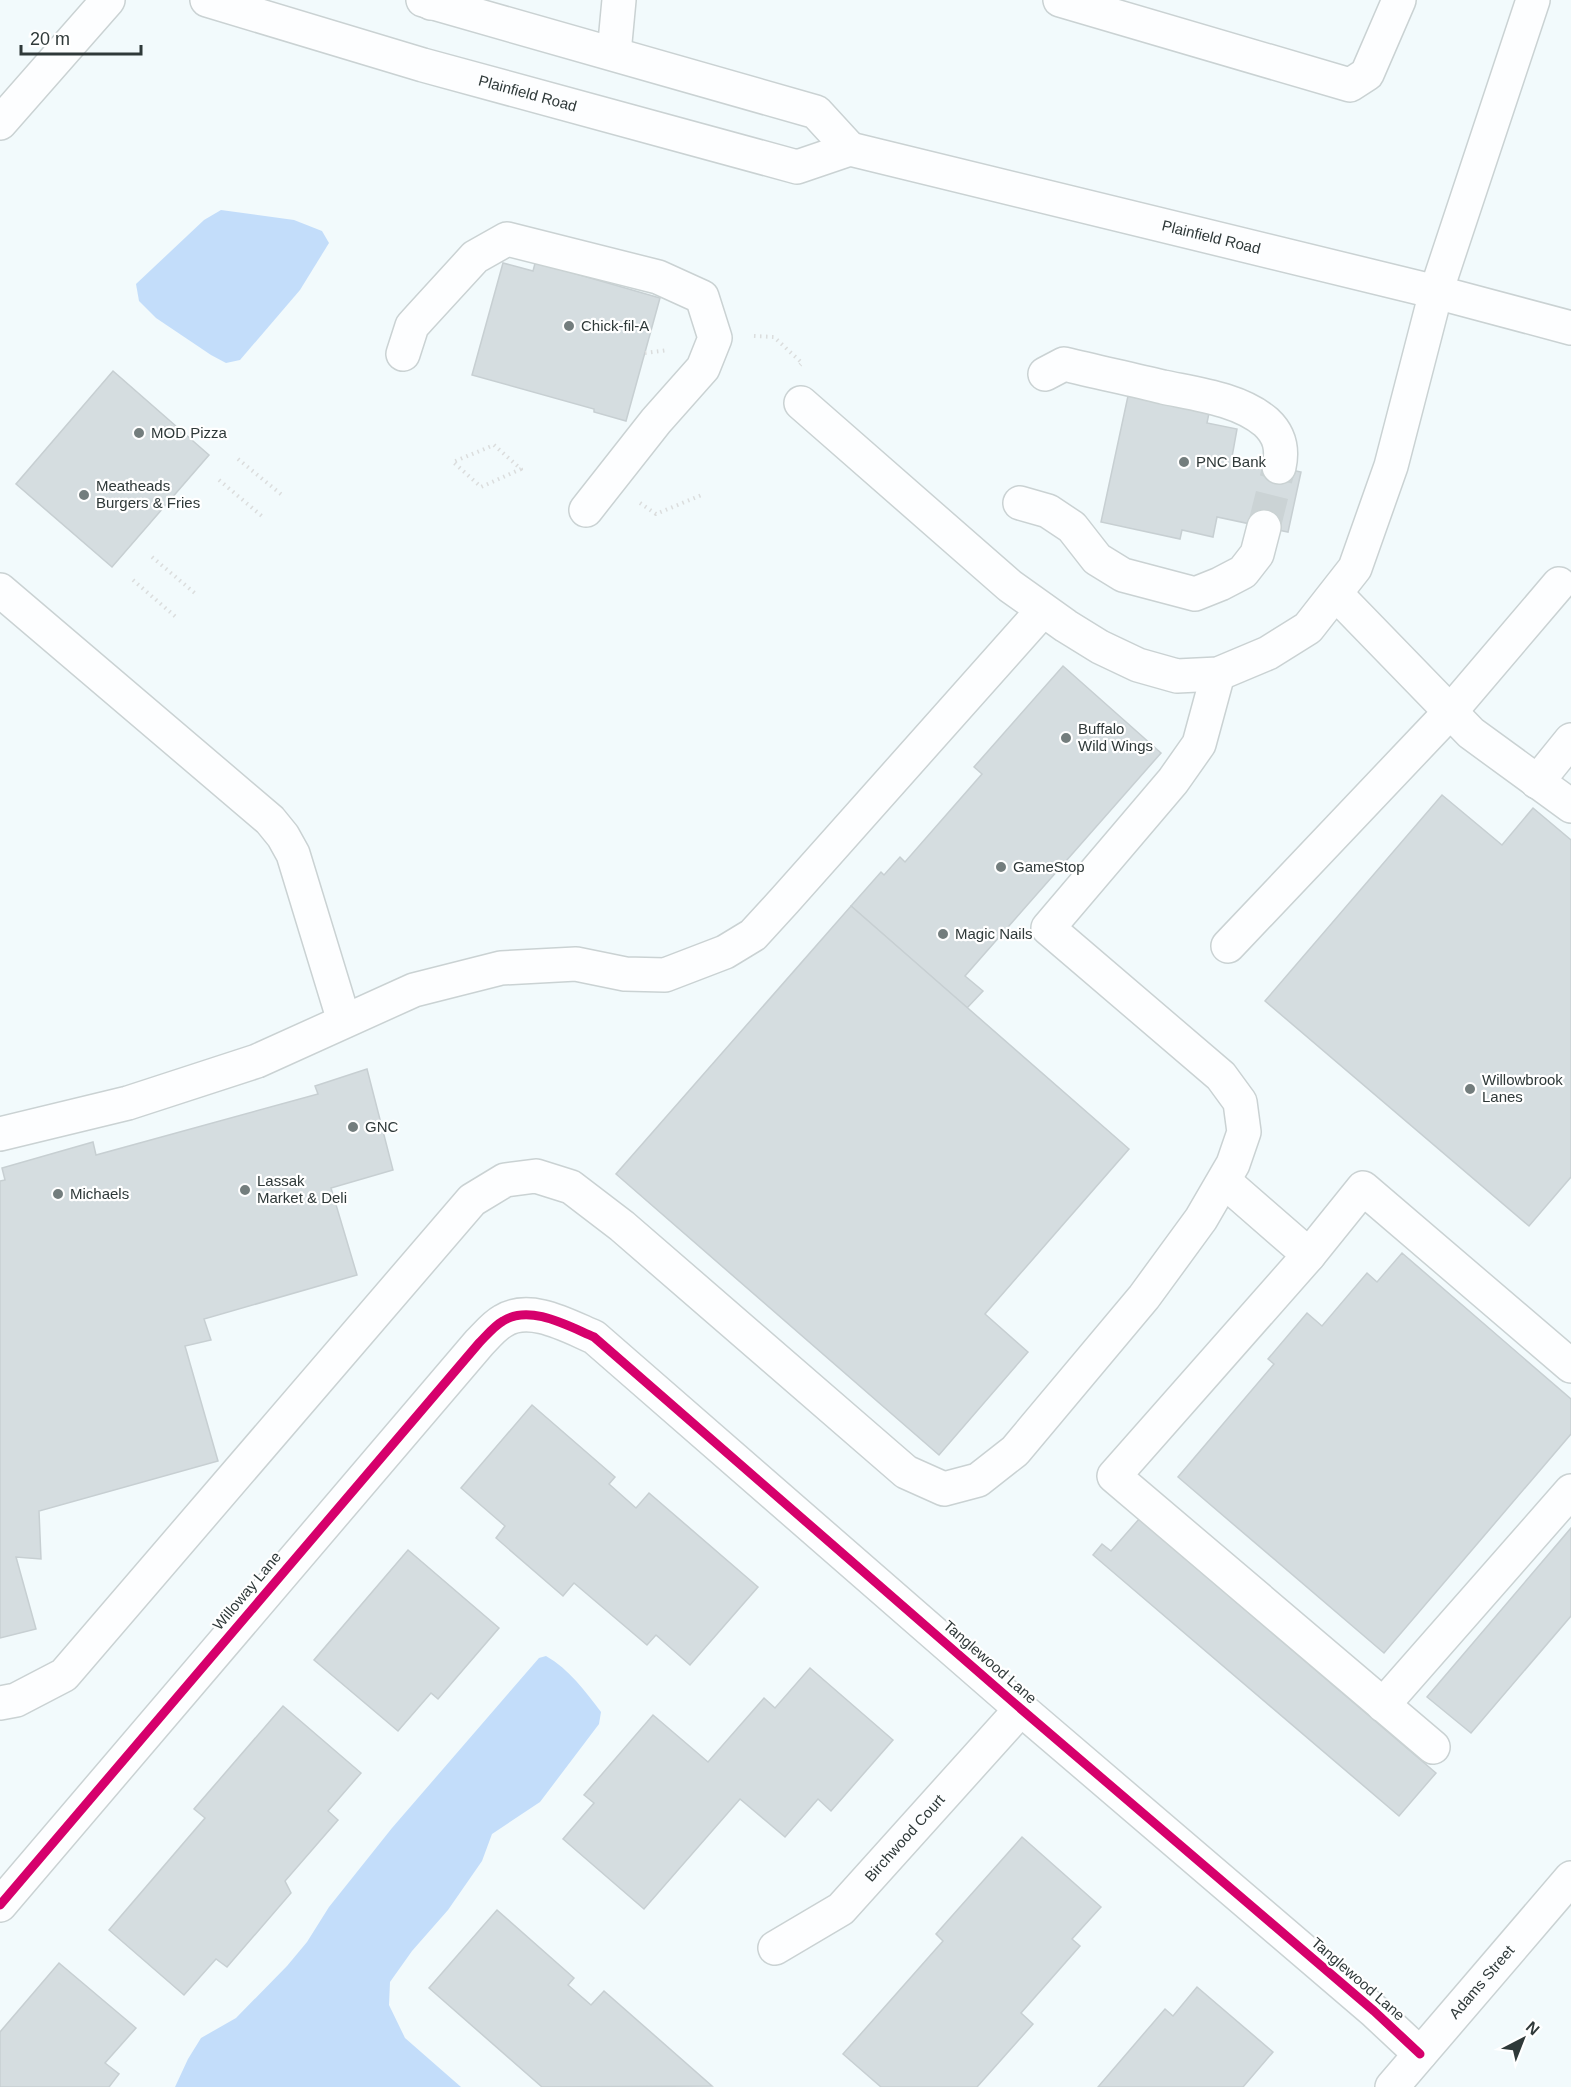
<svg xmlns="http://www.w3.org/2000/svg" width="1571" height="2087" viewBox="0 0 1571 2087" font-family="Helvetica,sans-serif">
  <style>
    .water { fill: #c3ddfa }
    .building { fill: #d5dde0; stroke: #c7cfd2; stroke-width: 1.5 }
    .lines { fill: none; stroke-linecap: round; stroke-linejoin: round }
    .minor-tunnel { stroke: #cbd3d5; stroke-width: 33; stroke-dasharray: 33 16; stroke-linecap: butt }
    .minor-casing { stroke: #cad2d3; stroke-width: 36 }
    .major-casing { stroke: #cad2d3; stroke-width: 36 }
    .highway-casing { stroke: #cad2d3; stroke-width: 36 }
    .path { stroke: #dbdddd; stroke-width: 4; stroke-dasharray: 1.5 4.5; stroke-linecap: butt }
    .minor { stroke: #fdfeff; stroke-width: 33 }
    .major { stroke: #fdfeff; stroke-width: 33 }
    .highway { stroke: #fdfeff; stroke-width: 33 }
    .cycleway-casing { stroke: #fff; stroke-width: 13 }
    .cycleway { stroke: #d6006c; stroke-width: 9 }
    .poi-dot { fill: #737d7d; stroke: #fff; stroke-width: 2 }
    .labels { text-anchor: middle; stroke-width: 4.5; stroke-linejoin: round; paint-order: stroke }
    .street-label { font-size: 15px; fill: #2f3939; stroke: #fff }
    .poi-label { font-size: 15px; fill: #2f3939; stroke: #fff; text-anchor: start }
  </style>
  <rect width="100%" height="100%" fill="#f2fafc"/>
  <!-- water -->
  <g class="water">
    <polygon points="221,210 294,220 322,231 329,243 300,290 240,360 226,363 211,355 156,318 139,301 136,284 204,220"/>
    <path d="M546,1656C569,1669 585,1691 601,1712L599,1724L540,1802L492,1834L482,1861L448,1910L412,1951L390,1982L389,2005L405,2038L461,2087H175L188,2059L201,2038L236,2018L287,1966L307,1942L329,1907L392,1828L539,1658Z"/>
  </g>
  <!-- building -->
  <g class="building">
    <polygon points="537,256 568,265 566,271 660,298 626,421 594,412 594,409 472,375 503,263 533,271"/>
    <polygon points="113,371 209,455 112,567 16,484"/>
    <polygon points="1128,396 1209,413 1207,423 1237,429 1232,457 1301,472 1288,532 1217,517 1213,537 1182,530 1180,539 1101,522"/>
    <polygon points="1063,666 1161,753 965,976 983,991 967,1008 851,906 881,872 884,875 900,857 905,862 982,774 974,767"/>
    <polygon points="1442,795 1502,845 1533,808 1571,840 1571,1177 1529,1226 1265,1001"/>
    <polygon points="851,906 1129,1149 985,1314 1028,1352 939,1455 616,1174"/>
    <polygon points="367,1069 393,1170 331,1188 357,1275 204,1319 211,1340 185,1346 218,1461 39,1511 41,1559 16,1557 36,1629 0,1638 0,1181 5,1180 2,1168 93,1142 96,1155 318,1094 315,1086"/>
    <polygon points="1402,1253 1571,1399 1571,1434 1384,1653 1178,1477 1274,1364 1268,1359 1307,1313 1322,1326 1367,1273 1377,1282"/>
    <polygon points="532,1405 615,1477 609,1484 636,1508 649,1493 758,1587 690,1665 656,1635 647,1645 574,1583 563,1596 496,1538 505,1526 461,1488"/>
    <polygon points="1139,1519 1436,1773 1399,1816 1093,1555 1102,1544 1111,1551"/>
    <polygon points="1571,1528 1571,1616 1471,1733 1427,1697"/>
    <polygon points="408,1550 499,1628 438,1699 431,1693 398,1731 314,1660"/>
    <polygon points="810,1668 893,1740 831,1811 818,1799 785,1837 740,1799 644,1909 563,1839 594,1803 584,1795 653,1715 708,1762 764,1698 775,1708"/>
    <polygon points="283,1706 361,1773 328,1811 338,1820 285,1881 291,1893 227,1967 216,1959 184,1995 109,1930 205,1818 194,1809"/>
    <polygon points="1022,1837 1101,1907 1072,1939 1080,1946 1021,2013 1033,2024 977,2087 881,2087 843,2054 943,1941 936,1934"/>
    <polygon points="497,1910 574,1978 568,1985 591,2005 604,1991 712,2086 542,2087 429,1988"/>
    <polygon points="59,1963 136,2028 105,2063 119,2074 109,2087 0,2087 0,2032"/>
    <polygon points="1197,1987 1273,2052 1243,2087 1098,2087 1165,2009 1173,2016"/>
  </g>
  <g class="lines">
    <!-- minor-tunnel -->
    <polyline class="minor-tunnel" points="1264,527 1279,467"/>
    <!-- minor casing -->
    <g class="minor-casing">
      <g id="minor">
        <polyline points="1060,0 1350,85 1367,74 1399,0"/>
        <polyline points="614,53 619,0"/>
        <polyline points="403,354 412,326 421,316 475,257 507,239 658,277 702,297 715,338 703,368 656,421 586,510"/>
        <path d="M1045,374L1064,364C1097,372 1130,379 1163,387C1196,394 1239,399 1266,422C1280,435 1283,449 1279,467"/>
        <polyline points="801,403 1010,586 1066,626 1100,647 1138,665 1177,676 1218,674 1268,653 1308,628 1355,568 1391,466 1436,292 1533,0"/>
        <polyline points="1020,503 1048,511 1072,527 1097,559 1123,575 1195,594 1220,584 1243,572 1257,554 1264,527"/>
        <polyline points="0,590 270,820 283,836 293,854 344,1021"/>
        <polyline points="1336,594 1471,733 1571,806"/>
        <polyline points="1537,782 1571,740"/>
        <polyline points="1228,946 1450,712 1559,584"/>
        <polyline points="0,1134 128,1103 257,1061 414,990 501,968 576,964 625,974 665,975 725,952 753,935 785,900 1043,610"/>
        <polyline points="1224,1181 1309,1255 1114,1476 1433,1747"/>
        <polyline points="1309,1255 1363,1188 1571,1366"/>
        <polyline points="0,1703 16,1700 64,1675 472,1200 505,1180 536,1176 571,1187 622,1226 906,1472 944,1489 978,1480 1015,1451 1144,1297 1201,1219 1233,1164 1244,1132 1240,1102 1221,1076 1048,928 1173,781 1199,744 1218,674"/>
        <polyline points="1383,1705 1571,1491"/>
        <path d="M0,1905L479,1343C486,1336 494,1326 503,1321C530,1304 568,1326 594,1337L1021,1709L1374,2011L1420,2054"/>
        <path id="s1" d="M775,1948L841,1909L1021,1709"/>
        <path id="s2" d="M1392,2087L1571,1878"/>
      </g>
    </g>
    <!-- major casing -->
    <g class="major-casing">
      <g id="major">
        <path id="s3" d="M207,0L423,65L797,167L850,149L1436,292L1571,328"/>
        <polyline points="423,0 816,112 850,149"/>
      </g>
    </g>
    <!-- highway casing -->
    <g class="highway-casing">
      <g id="highway">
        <polyline points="429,0 431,3"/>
        <polyline points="0,123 108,0"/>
      </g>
    </g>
    <!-- path -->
    <g class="path">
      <polyline points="754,336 774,337 802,363 800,365"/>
      <polyline points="645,353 668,350"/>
      <polygon points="494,445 521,469 481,487 453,462"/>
      <polyline points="238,459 282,495"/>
      <polyline points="219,480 263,517"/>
      <polyline points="640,503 656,514 704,494"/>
      <polyline points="152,557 197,595"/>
      <polyline points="133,580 177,618"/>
    </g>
    <!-- minor -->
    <use href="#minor" class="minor"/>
    <!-- major -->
    <use href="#major" class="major"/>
    <!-- highway -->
    <use href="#highway" class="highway"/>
    <!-- cycleway casing -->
    <g class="cycleway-casing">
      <path id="cycleway" d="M0,1905L479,1343C486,1336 494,1326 503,1321C530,1304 568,1326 594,1337L1021,1709L1374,2011L1420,2054"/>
    </g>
    <!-- cycleway -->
    <use href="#cycleway" class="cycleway"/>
  </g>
  <!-- markers -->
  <g class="poi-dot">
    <circle cx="569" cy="326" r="6"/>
    <circle cx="139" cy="433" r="6"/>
    <circle cx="1184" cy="462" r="6"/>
    <circle cx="84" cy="495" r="6"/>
    <circle cx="1066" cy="738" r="6"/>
    <circle cx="1001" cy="867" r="6"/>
    <circle cx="943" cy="934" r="6"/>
    <circle cx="1470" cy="1089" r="6"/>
    <circle cx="353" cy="1127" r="6"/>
    <circle cx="245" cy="1190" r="6"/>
    <circle cx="58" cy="1194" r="6"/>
  </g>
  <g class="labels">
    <!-- street labels -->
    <g class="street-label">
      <text dy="5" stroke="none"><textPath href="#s3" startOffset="334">Plainfield Road</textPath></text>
      <text dy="5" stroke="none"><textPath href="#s3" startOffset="1041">Plainfield Road</textPath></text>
      <text transform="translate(247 1591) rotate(-50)" y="5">Willoway Lane</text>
      <text transform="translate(990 1662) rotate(41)" y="5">Tanglewood Lane</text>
      <text dy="5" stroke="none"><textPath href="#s1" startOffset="172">Birchwood Court</textPath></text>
      <text transform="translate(1358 1979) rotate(41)" y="5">Tanglewood Lane</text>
      <text dy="5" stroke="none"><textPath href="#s2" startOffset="138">Adams Street</textPath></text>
    </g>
    <!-- poi labels -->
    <g class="poi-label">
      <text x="581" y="331">Chick-fil-A</text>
      <text x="151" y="438">MOD Pizza</text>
      <text x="1196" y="467">PNC Bank</text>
      <text x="96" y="491">Meatheads<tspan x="96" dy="17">Burgers &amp; Fries</tspan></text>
      <text x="1078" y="734">Buffalo<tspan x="1078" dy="17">Wild Wings</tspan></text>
      <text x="1013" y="872">GameStop</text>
      <text x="955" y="939">Magic Nails</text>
      <text x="1482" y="1085">Willowbrook<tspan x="1482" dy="17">Lanes</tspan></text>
      <text x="365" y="1132">GNC</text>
      <text x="257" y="1186">Lassak<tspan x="257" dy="17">Market &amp; Deli</tspan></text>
      <text x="70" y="1199">Michaels</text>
    </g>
  </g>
  <!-- north arrow -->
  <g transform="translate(1523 2039) rotate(42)" stroke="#ffffff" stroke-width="4.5" paint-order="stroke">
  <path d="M0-4.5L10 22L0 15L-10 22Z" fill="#2f3939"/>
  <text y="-9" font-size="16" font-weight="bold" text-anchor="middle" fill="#2f3939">N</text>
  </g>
  <!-- scale -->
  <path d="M21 45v9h120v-9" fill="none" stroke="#2f3939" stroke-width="3"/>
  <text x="30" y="45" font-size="18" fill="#2f3939" stroke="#ffffff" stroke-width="4.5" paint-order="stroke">20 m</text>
</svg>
